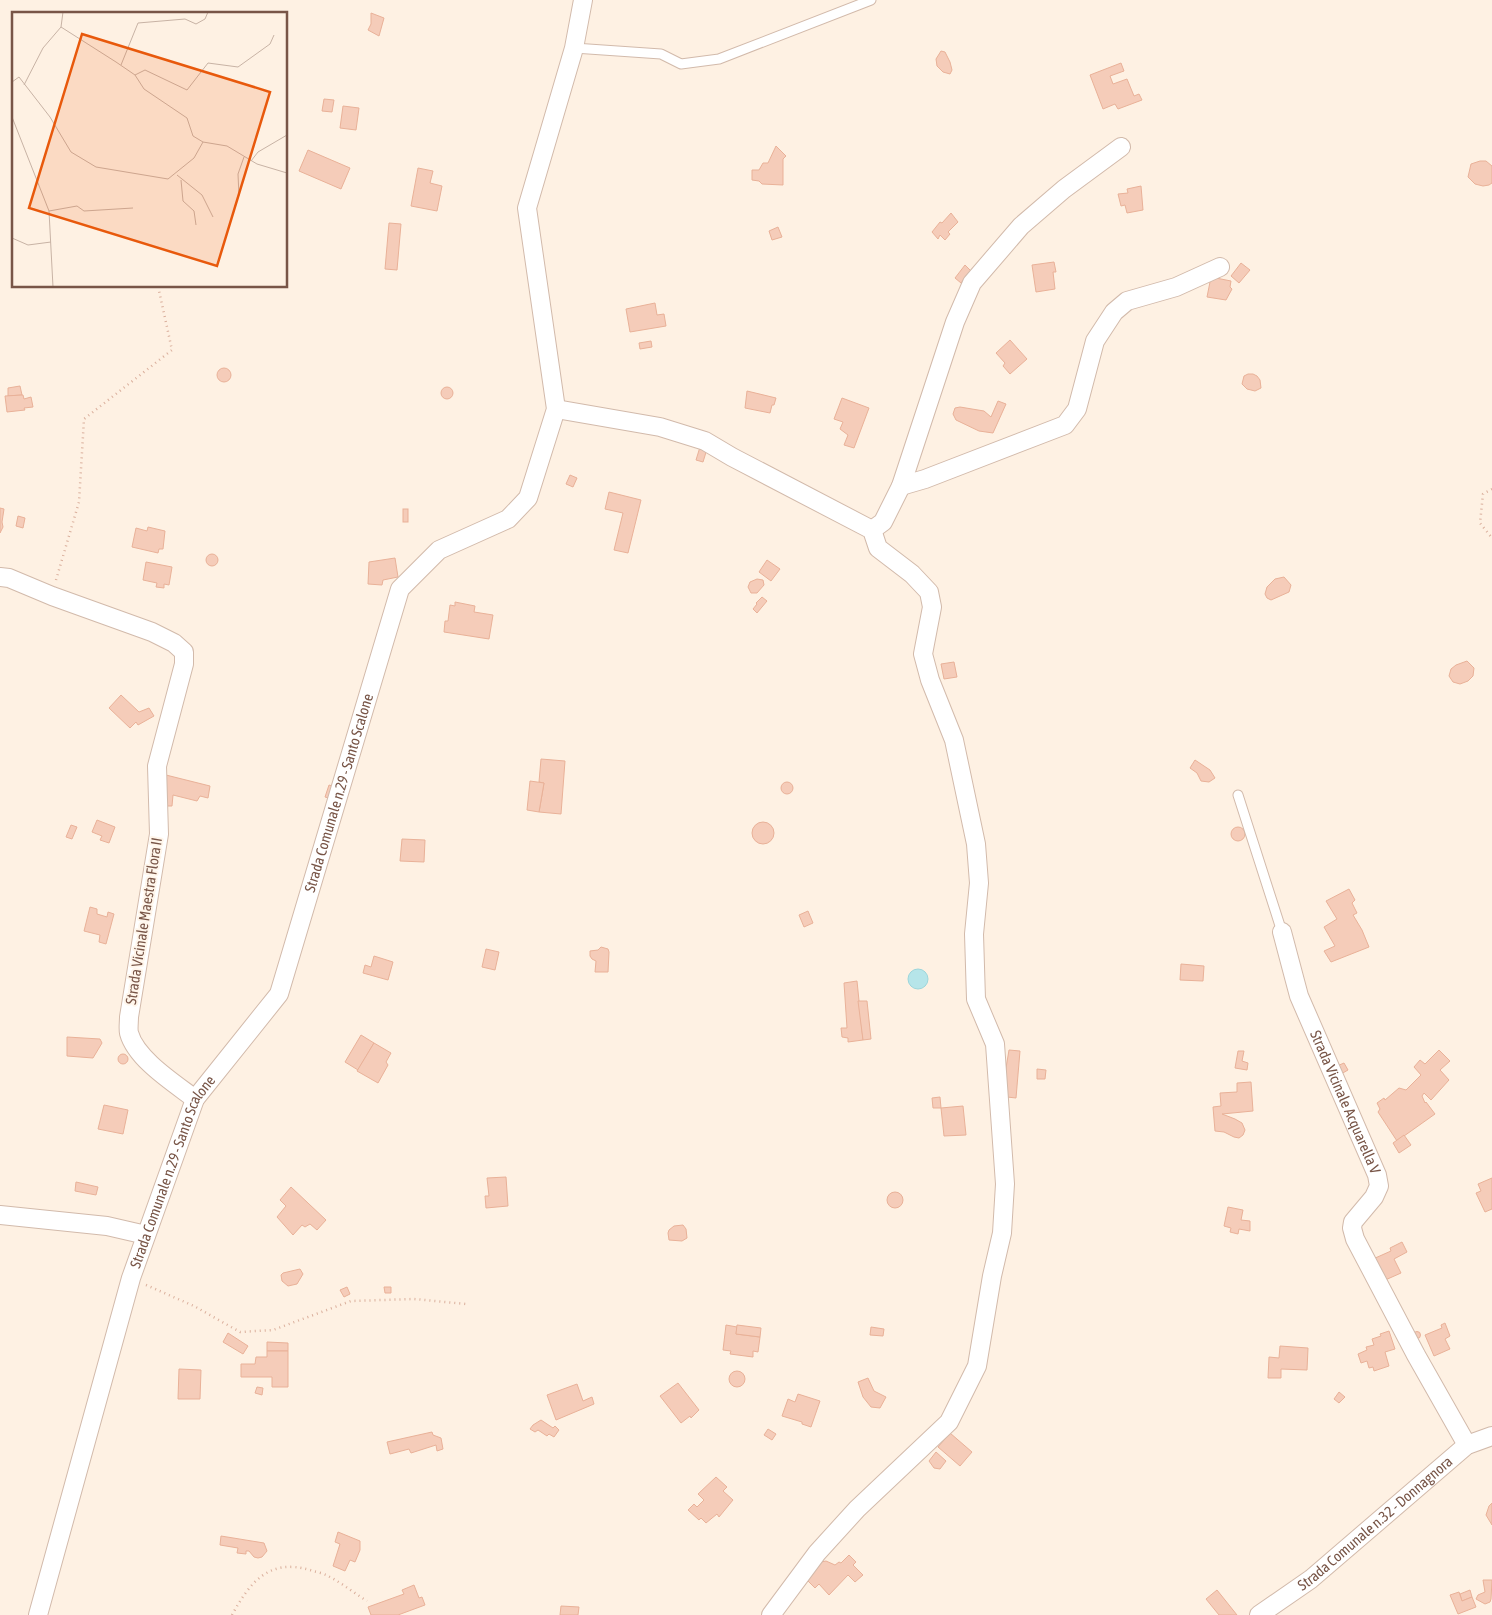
<svg xmlns="http://www.w3.org/2000/svg" width="1492" height="1615" viewBox="0 0 1492 1615" font-family="'Asap Condensed',sans-serif">
  <style>
    .water { fill: #b6e5e9; stroke: #9cd6db }
    .building { fill: #f5ccb9; stroke: #e9b198 }
    .lines { fill: none; stroke-linecap: round; stroke-linejoin: round }
    .service-casing { stroke: #d2baab; stroke-width: 11 }
    .minor-casing { stroke: #d2baab; stroke-width: 20 }
    .path { stroke: #daaf9c; stroke-width: 2.5; stroke-dasharray: 1 4; stroke-linecap: butt }
    .service { stroke: #fff; stroke-width: 9 }
    .minor { stroke: #fff; stroke-width: 18 }
    .labels { text-anchor: middle; stroke-width: 4; stroke-linejoin: round; paint-order: stroke }
    .street-label { font-size: 15px; fill: #785547; stroke: #fff6eb }
    .inset-road { fill: none; stroke: #c8b3a5; stroke-width: 1 }
    .view { fill: #e8590c; fill-opacity: 0.15; stroke: #e8590c; stroke-width: 2.5 }
    .inset-edge { fill: none; stroke: #785547; stroke-width: 2.5 }
  </style>
  <rect width="100%" height="100%" fill="#fef1e3"/>
  <!-- water -->
  <circle class="water" cx="918" cy="979" r="10"/>
  <!-- building -->
  <g class="building">
    <polygon points="371,13 384,18 379,36 368,30 371,24"/>
    <polygon points="941,51 945,52 950,62 952,70 950,74 943,72 937,66 936,59"/>
    <polygon points="1121,63 1124,71 1110,76 1113,84 1127,79 1134,96 1139,94 1142,100 1118,109 1115,104 1103,109 1090,75"/>
    <polygon points="324,99 334,100 332,112 322,111"/>
    <polygon points="343,106 359,108 356,130 340,128"/>
    <polygon points="776,146 786,156 783,159 783,185 762,184 759,181 752,180 752,170 759,170 763,163 768,163"/>
    <polygon points="308,150 350,168 341,189 299,171"/>
    <polygon points="1480,161 1486,161 1492,166 1492,183 1489,185 1483,186 1475,184 1468,177 1471,164"/>
    <polygon points="418,168 433,171 430,183 442,186 437,211 411,206"/>
    <polygon points="1141,186 1143,210 1127,213 1125,205 1121,206 1118,194 1128,193 1127,189"/>
    <polygon points="951,213 958,222 948,232 950,234 945,240 940,235 938,239 932,232 940,222 942,223"/>
    <polygon points="389,223 401,224 397,270 385,269"/>
    <polygon points="778,227 782,237 772,240 769,231"/>
    <polygon points="1054,262 1056,272 1053,272 1055,289 1036,292 1032,265"/>
    <polygon points="1241,263 1250,270 1239,283 1231,276"/>
    <polygon points="965,265 971,271 961,283 955,278"/>
    <polygon points="1211,277 1231,281 1230,287 1232,289 1226,300 1207,297"/>
    <polygon points="655,303 657,315 664,314 666,326 630,332 626,309"/>
    <polygon points="1010,340 1027,359 1010,374 1003,366 1005,363 996,353"/>
    <polygon points="651,341 652,347 640,349 639,343"/>
    <circle cx="224" cy="375" r="7"/>
    <polygon points="1248,374 1253,374 1257,376 1260,380 1261,388 1255,391 1247,389 1242,384 1244,376"/>
    <polygon points="20,386 22,395 8,396 8,388"/>
    <circle cx="447" cy="393" r="6"/>
    <polygon points="747,391 776,398 774,405 772,405 770,413 745,408"/>
    <polygon points="22,395 23,395 24,399 31,397 33,407 24,408 25,410 7,412 5,396"/>
    <polygon points="842,398 869,408 854,448 844,445 848,435 840,429 843,422 834,419"/>
    <polygon points="998,401 1006,404 993,433 979,431 956,420 953,414 955,408 960,407 984,411 991,417"/>
    <polygon points="700,447 707,449 703,462 696,460"/>
    <polygon points="570,475 577,478 573,487 566,484"/>
    <polygon points="609,492 641,500 628,553 614,550 623,513 605,509"/>
    <polygon points="0,508 4,509 2,522 3,527 0,533"/>
    <rect x="403" y="509" width="5" height="13"/>
    <polygon points="18,516 25,518 23,528 16,526"/>
    <polygon points="148,527 165,531 163,549 159,549 158,553 132,547 136,528 147,531"/>
    <circle cx="212" cy="560" r="6"/>
    <polygon points="395,558 398,577 383,580 382,585 368,584 369,562"/>
    <polygon points="767,560 780,569 771,581 759,572"/>
    <polygon points="146,562 172,567 169,585 164,584 164,588 156,587 157,583 143,580"/>
    <polygon points="1284,577 1291,585 1289,592 1271,600 1267,598 1265,594 1267,587 1275,579"/>
    <polygon points="757,579 763,580 764,585 757,593 751,593 748,587 750,582"/>
    <polygon points="762,597 767,601 757,613 753,609 757,604 756,603"/>
    <polygon points="455,602 475,606 474,612 493,615 489,639 444,632 445,621 448,621 450,605 455,606"/>
    <polygon points="1467,661 1474,668 1473,676 1468,681 1460,684 1453,682 1449,676 1451,669 1456,665"/>
    <polygon points="954,662 957,677 944,679 941,664"/>
    <polygon points="121,695 139,712 149,708 154,716 138,725 136,722 130,728 109,708"/>
    <polygon points="541,759 565,761 561,814 539,812 544,783 539,782"/>
    <polygon points="1195,760 1210,770 1215,778 1209,782 1201,781 1197,773 1190,768"/>
    <polygon points="166,775 210,786 208,798 200,796 197,801 173,795 172,806 164,806"/>
    <polygon points="530,781 544,783 539,812 527,810"/>
    <circle cx="787" cy="788" r="6"/>
    <polygon points="329,785 339,788 335,800 325,797"/>
    <polygon points="97,820 115,827 109,843 100,840 102,836 92,832"/>
    <circle cx="763" cy="833" r="11"/>
    <polygon points="71,825 77,827 72,839 66,837"/>
    <circle cx="1238" cy="834" r="7"/>
    <polygon points="402,839 425,840 424,862 400,861"/>
    <polygon points="1349,889 1355,900 1352,903 1357,913 1353,915 1362,930 1369,947 1331,962 1324,951 1335,946 1324,927 1337,919 1326,901"/>
    <polygon points="90,907 97,909 97,914 107,917 108,912 114,914 106,944 99,942 100,935 84,931"/>
    <polygon points="808,911 813,923 804,927 799,915"/>
    <polygon points="601,947 608,949 609,952 608,972 595,972 596,961 592,959 590,956 590,951 598,950"/>
    <polygon points="486,949 499,952 495,970 482,967"/>
    <polygon points="374,956 393,962 388,980 363,973 365,965 371,967"/>
    <polygon points="1181,964 1204,966 1203,981 1180,980"/>
    <polygon points="857,981 863,1040 848,1042 848,1038 842,1037 841,1028 847,1028 844,983"/>
    <polygon points="858,1001 867,1001 871,1039 863,1040"/>
    <polygon points="361,1035 374,1043 358,1070 345,1062"/>
    <polygon points="67,1037 100,1039 102,1043 93,1058 67,1056"/>
    <polygon points="374,1043 391,1053 386,1062 388,1065 378,1083 357,1071"/>
    <polygon points="1009,1050 1020,1051 1016,1098 1007,1097 1003,1086"/>
    <polygon points="1439,1050 1450,1061 1440,1070 1449,1080 1431,1100 1424,1093 1422,1096 1425,1103 1426,1102 1435,1114 1397,1141 1378,1112 1380,1109 1377,1103 1384,1098 1385,1100 1399,1088 1406,1090 1421,1075 1414,1067 1420,1060 1425,1064"/>
    <polygon points="1238,1051 1244,1051 1242,1061 1248,1063 1247,1070 1235,1068"/>
    <circle cx="123" cy="1059" r="5"/>
    <polygon points="1344,1063 1348,1070 1341,1074 1337,1066"/>
    <polygon points="1037,1069 1046,1070 1045,1079 1037,1079"/>
    <polygon points="1251,1082 1253,1111 1222,1114 1235,1119 1242,1123 1245,1130 1243,1135 1239,1138 1234,1137 1224,1132 1215,1131 1213,1107 1221,1106 1220,1093 1237,1092 1237,1083"/>
    <polygon points="940,1097 941,1108 933,1108 932,1098"/>
    <polygon points="104,1105 128,1110 123,1134 98,1129"/>
    <polygon points="963,1106 966,1135 944,1136 941,1108"/>
    <polygon points="1404,1135 1411,1145 1399,1153 1393,1143"/>
    <polygon points="506,1177 508,1206 486,1208 485,1196 489,1196 487,1178"/>
    <polygon points="1492,1178 1492,1209 1485,1212 1476,1193 1481,1191 1478,1184"/>
    <polygon points="76,1182 98,1187 96,1195 75,1191"/>
    <polygon points="291,1187 326,1220 317,1230 310,1224 305,1227 302,1225 293,1235 277,1217 286,1206 280,1200"/>
    <circle cx="895" cy="1200" r="8"/>
    <polygon points="1228,1207 1243,1210 1241,1220 1250,1221 1250,1231 1239,1229 1238,1234 1230,1232 1231,1228 1224,1226"/>
    <polygon points="683,1225 686,1229 687,1238 682,1241 669,1240 668,1233 669,1230 674,1226"/>
    <polygon points="1402,1242 1407,1252 1394,1259 1401,1273 1383,1281 1373,1259 1391,1251 1390,1248"/>
    <polygon points="300,1269 303,1274 297,1284 288,1286 282,1281 281,1275 283,1273"/>
    <polygon points="347,1287 350,1294 344,1297 340,1290"/>
    <polygon points="384,1287 391,1287 391,1293 385,1293"/>
    <polygon points="1445,1323 1450,1336 1445,1339 1450,1349 1434,1356 1425,1335 1442,1328 1441,1325"/>
    <polygon points="726,1325 737,1327 736,1334 760,1337 758,1352 753,1351 753,1357 730,1354 731,1351 723,1350"/>
    <polygon points="737,1325 761,1328 760,1337 736,1334"/>
    <polygon points="871,1327 884,1329 883,1336 870,1335"/>
    <polygon points="1389,1331 1395,1349 1385,1352 1389,1366 1374,1371 1373,1367 1369,1368 1367,1361 1361,1363 1358,1354 1367,1350 1366,1347 1374,1345 1372,1339 1381,1336 1380,1334"/>
    <circle cx="1417" cy="1335" r="3.5"/>
    <polygon points="228,1333 248,1346 243,1354 223,1342"/>
    <polygon points="267,1342 288,1343 288,1351 267,1351"/>
    <polygon points="1280,1346 1308,1348 1307,1370 1281,1369 1281,1378 1268,1378 1269,1357 1279,1358"/>
    <polygon points="267,1351 288,1351 288,1387 272,1387 272,1377 241,1377 241,1364 255,1364 256,1357 267,1357"/>
    <polygon points="179,1369 201,1370 200,1399 178,1399"/>
    <circle cx="737" cy="1379" r="8"/>
    <polygon points="868,1378 874,1391 886,1397 880,1408 871,1407 863,1397 858,1382"/>
    <polygon points="678,1383 699,1410 691,1418 690,1416 681,1423 660,1396"/>
    <polygon points="577,1384 583,1401 592,1397 594,1404 556,1420 547,1395"/>
    <polygon points="257,1387 263,1388 262,1395 255,1393"/>
    <polygon points="1339,1392 1345,1397 1339,1403 1334,1399"/>
    <polygon points="798,1394 820,1401 811,1427 802,1424 802,1422 782,1416 788,1399 795,1402"/>
    <polygon points="541,1420 553,1428 555,1426 559,1430 554,1437 549,1434 547,1436 538,1430 535,1432 530,1429 533,1425"/>
    <polygon points="768,1429 776,1434 772,1440 764,1435"/>
    <polygon points="432,1432 433,1435 441,1438 443,1449 437,1451 436,1445 411,1453 409,1449 390,1454 387,1442"/>
    <polygon points="950,1433 972,1452 960,1466 938,1447"/>
    <polygon points="936,1452 946,1461 940,1469 934,1468 929,1461"/>
    <polygon points="716,1477 727,1487 723,1491 733,1500 719,1517 717,1514 706,1523 701,1518 699,1520 688,1510 694,1504 697,1507 704,1500 698,1494"/>
    <polygon points="1492,1503 1492,1525 1486,1515 1489,1506"/>
    <polygon points="338,1532 360,1541 360,1550 355,1562 350,1560 345,1571 333,1566 340,1544 335,1542"/>
    <polygon points="221,1536 264,1543 267,1551 262,1557 258,1558 254,1557 249,1551 246,1551 246,1554 237,1553 238,1548 220,1545"/>
    <polygon points="849,1555 856,1562 853,1565 863,1575 855,1582 848,1575 829,1595 819,1584 815,1588 806,1579 821,1562 826,1561 835,1565 839,1562 841,1563"/>
    <polygon points="1483,1580 1492,1580 1491,1599 1490,1602 1485,1604 1476,1599 1478,1595 1485,1592"/>
    <polygon points="414,1585 419,1598 422,1597 425,1605 398,1615 371,1615 368,1607 404,1594 402,1590"/>
    <polygon points="1217,1590 1237,1615 1219,1615 1206,1599"/>
    <polygon points="1470,1590 1472,1597 1462,1601 1460,1594"/>
    <polygon points="1459,1592 1462,1601 1472,1597 1476,1607 1458,1614 1450,1595"/>
    <polygon points="561,1606 579,1607 578,1615 560,1615"/>
  </g>
  <g class="lines">
    <!-- service casing -->
    <g class="service-casing">
      <g id="service">
        <polyline points="574,48 661,54 681,64 719,59 871,0"/>
        <polyline points="1238,795 1282,932"/>
      </g>
    </g>
    <!-- minor casing -->
    <g class="minor-casing">
      <g id="minor">
        <polyline points="556,409 660,427 705,441 732,457 872,530 878,548 912,574 929,592 932,607 923,654 930,680 954,740 976,844 979,883 974,934 976,999 995,1044 1005,1184 1002,1233 992,1276 977,1366 949,1422 857,1509 817,1553 771,1615"/>
        <polyline points="901,486 925,479 1065,425 1077,409 1095,341 1114,312 1127,301 1176,287 1220,267"/>
        <polyline points="872,530 883,522 901,486 955,322 972,283 1021,226 1064,189 1121,147"/>
        <path d="M0,577L9,578L52,596L152,632L174,643L184,652V664L157,766L159,834L129,1017C129,1022 128,1029 129,1033C136,1059 174,1083 195,1099"/>
        <path id="s1" d="M1282,932L1299,996L1377,1175L1379,1186L1374,1197L1353,1222L1352,1228L1355,1239L1416,1355L1467,1445"/>
        <polyline points="0,1215 107,1226 146,1235"/>
        <path id="s2" d="M38,1615L131,1278L195,1099L279,994L400,589L439,550L508,519L528,498L556,409L527,208L574,48L583,0"/>
        <path id="s3" d="M1259,1615L1311,1579L1467,1445L1492,1436"/>
      </g>
    </g>
    <!-- path -->
    <g class="path">
      <polyline points="1492,489 1483,494 1480,523 1492,538"/>
      <polyline points="56,580 79,502 84,419 172,350 158,286"/>
      <polyline points="146,1285 194,1306 240,1332 273,1330 351,1301 414,1299 466,1304"/>
      <path d="M232,1615C250,1582 269,1558 310,1570C316,1572 323,1573 328,1576C342,1583 354,1593 367,1601"/>
    </g>
    <!-- service -->
    <use href="#service" class="service"/>
    <!-- minor -->
    <use href="#minor" class="minor"/>
  </g>
  <g class="labels">
    <!-- street labels -->
    <g class="street-label">
      <text dy="5" stroke="none"><textPath href="#s2" startOffset="884">Strada Comunale n.29 - Santo Scalone</textPath></text>
      <text transform="translate(144 921) rotate(-81)" y="5">Strada Vicinale Maestra Flora II</text>
      <text dy="5" stroke="none"><textPath href="#s1" startOffset="182">Strada Vicinale Acquarella V</textPath></text>
      <text dy="5" stroke="none"><textPath href="#s2" startOffset="464">Strada Comunale n.29 - Santo Scalone</textPath></text>
      <text dy="5" stroke="none"><textPath href="#s3" startOffset="148">Strada Comunale n.32 - Donnagnora</textPath></text>
    </g>
  </g>
  <!-- overview -->
  <g transform="translate(12 12)">
    <rect width="275" height="275" fill="#fef1e3"/>
    <path class="inset-road" d="M51,0L49,15L104,50L123,63L132,77L175,106L181,124L191,130L215,134L245,152L275,161M109,53L126,11L173,7L184,12L193,7L196,0M123,63L133,58L175,78L196,51L226,55L258,32L262,23M0,70L7,65L38,105L59,140L84,155L156,167L182,146L191,130M12,73L31,36L49,15M0,105L37,199L41,275M239,149L246,140L275,123M165,163L190,183L201,205M169,168L171,189L182,199L184,213M227,184L226,162L232,145M37,199L65,194L72,199L121,196M0,226L16,233L39,230"/>
    <path class="view" d="M70,22L258,80L205,254L17,196Z"/>
    <rect width="275" height="275" class="inset-edge"/>
  </g>
</svg>
